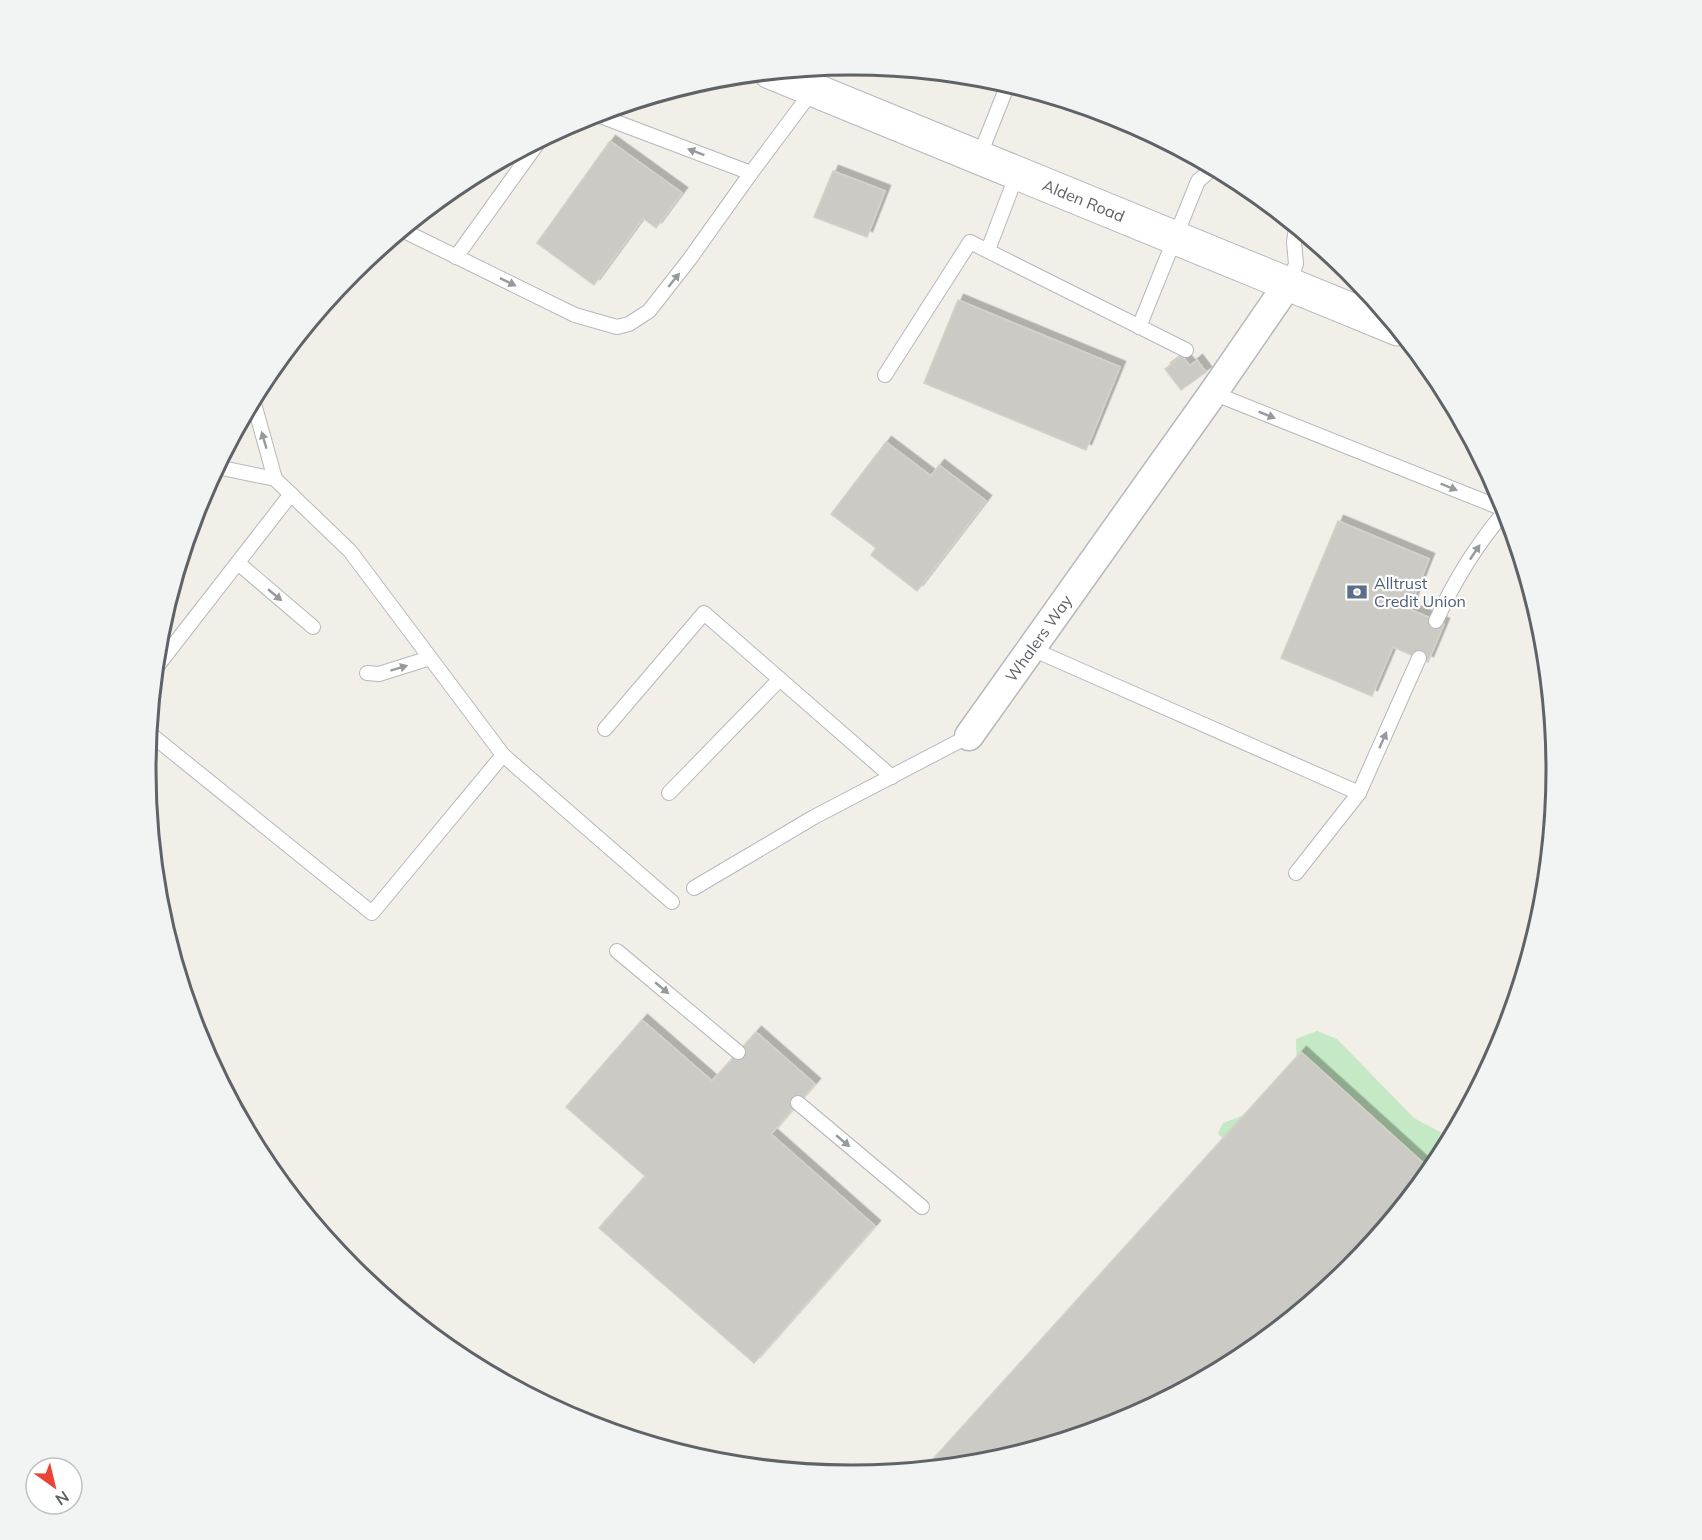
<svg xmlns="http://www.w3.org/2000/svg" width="1702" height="1540" viewBox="0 0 1702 1540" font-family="Mulish,sans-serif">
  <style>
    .green { fill: #c5e8c5 }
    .building { fill: #cccac5; stroke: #d6d1c6; stroke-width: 1.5; filter: url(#shadow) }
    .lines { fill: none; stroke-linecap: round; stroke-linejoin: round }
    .service-casing { stroke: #b5b8bc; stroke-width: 16 }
    .minor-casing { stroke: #b5b8bc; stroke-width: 31 }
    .secondary-casing { stroke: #b6babf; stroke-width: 35 }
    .service { stroke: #fff; stroke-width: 14 }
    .minor { stroke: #fff; stroke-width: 28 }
    .secondary { stroke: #fff; stroke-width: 33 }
    .oneway { fill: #979a9d }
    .labels { text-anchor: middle; stroke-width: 4.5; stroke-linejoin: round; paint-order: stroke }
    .street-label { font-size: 16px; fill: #5f6368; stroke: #fff }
    .service-label { font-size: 16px; fill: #4e5e75; stroke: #fff; text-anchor: start }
    .rim { fill: none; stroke: #5f6368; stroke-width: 3 }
  </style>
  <defs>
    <filter id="shadow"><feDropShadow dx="5.5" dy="-5.5" stdDeviation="0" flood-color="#0004"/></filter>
  </defs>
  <rect width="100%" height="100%" fill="#f1efe8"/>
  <!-- green -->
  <polygon class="green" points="1317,1031 1337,1039 1414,1118 1451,1138 1437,1162 1408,1199 1229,1147 1218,1133 1223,1123 1268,1106 1297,1076 1296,1039"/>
  <!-- building -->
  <g class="building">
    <polygon points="610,141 682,193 656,228 643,218 594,285 537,243"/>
    <polygon points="833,171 885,191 867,237 814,217"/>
    <polygon points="958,300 1120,367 1086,450 924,383"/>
    <polygon points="1182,356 1190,366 1197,360 1206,372 1181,390 1165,369"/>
    <polygon points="886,442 931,476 939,465 986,501 917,591 871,555 876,548 831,514"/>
    <polygon points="1338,521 1429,559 1409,609 1444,624 1428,662 1393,647 1372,696 1281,658"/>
    <polygon points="642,1020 712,1081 756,1032 815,1084 771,1134 875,1226 754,1363 599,1228 645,1176 566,1107"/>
    <polygon points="1301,1052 1431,1170 1350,1269 1243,1357 1121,1422 988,1462 925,1468"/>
  </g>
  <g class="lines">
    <!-- service casing -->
    <g class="service-casing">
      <g id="service">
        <polyline points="595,114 751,173"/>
        <polyline points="979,157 1008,84"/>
        <polyline points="402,230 575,315 617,327 629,324 649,311 689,260 751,173 813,90"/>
        <polyline points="988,250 1017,174"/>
        <polyline points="456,257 540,140"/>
        <polyline points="1288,284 1296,264 1294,242 1296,227"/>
        <polyline points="1139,327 1198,181 1213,168"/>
        <polyline points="885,375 970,242 1186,350"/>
        <polyline points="1213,393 1506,510"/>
        <polyline points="217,467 275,479 253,400"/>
        <polyline points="275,479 350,551 503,755 672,902"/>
        <polyline points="238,563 313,627"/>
        <path d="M1436,621C1454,581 1477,544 1506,510"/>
        <polyline points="1032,649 1359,793"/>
        <polyline points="155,669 291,494"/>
        <polyline points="367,673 379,674 430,658"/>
        <polyline points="605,729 704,613 892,777"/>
        <polyline points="149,733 372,913 503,755"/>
        <polyline points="669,793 780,679"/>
        <polyline points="1296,873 1359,793 1419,658"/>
        <polyline points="694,888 814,817 969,736"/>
        <polyline points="617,951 738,1052"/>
        <polyline points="798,1103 922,1207"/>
      </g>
    </g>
    <!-- minor casing -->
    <g class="minor-casing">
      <g id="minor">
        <path id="s1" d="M969,736L1213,393L1288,284"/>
      </g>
    </g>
    <!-- secondary casing -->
    <g class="secondary-casing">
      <g id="secondary">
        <path id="s2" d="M770,72L1398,329"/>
      </g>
    </g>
    <!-- service -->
    <use href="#service" class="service"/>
    <!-- minor -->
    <use href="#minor" class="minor"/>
    <!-- secondary -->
    <use href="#secondary" class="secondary"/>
  </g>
  <!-- one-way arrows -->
  <defs><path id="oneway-solid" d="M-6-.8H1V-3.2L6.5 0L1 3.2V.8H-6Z" transform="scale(1.5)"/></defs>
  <g class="oneway">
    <use href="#oneway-solid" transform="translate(696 152) rotate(-159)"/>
    <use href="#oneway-solid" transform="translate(674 280) rotate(-51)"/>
    <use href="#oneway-solid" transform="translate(508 282) rotate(26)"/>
    <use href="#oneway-solid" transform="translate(1267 415) rotate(22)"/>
    <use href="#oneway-solid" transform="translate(264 440) rotate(-106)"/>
    <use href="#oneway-solid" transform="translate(1449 487) rotate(22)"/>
    <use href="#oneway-solid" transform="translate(1475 552) rotate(-56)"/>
    <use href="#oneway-solid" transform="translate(275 595) rotate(40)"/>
    <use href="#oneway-solid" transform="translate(399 668) rotate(-17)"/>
    <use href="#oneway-solid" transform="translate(1383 740) rotate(-66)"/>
    <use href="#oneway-solid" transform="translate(662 988) rotate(40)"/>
    <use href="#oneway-solid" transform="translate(843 1141) rotate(40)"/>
  </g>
  <!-- icons -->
  <defs>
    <g id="bank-bare" transform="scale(1.62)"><path d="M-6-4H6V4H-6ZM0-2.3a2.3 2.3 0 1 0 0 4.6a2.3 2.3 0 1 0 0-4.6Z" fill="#5c6f8a" stroke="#fff" stroke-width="2.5" paint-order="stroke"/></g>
  </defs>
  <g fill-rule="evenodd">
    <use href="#bank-bare" x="1357" y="592"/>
  </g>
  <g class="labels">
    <!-- street labels -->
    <g class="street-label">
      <text dy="6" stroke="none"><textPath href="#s2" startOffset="339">Alden Road</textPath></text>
      <text dy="6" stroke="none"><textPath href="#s1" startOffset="120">Whalers Way</textPath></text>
    </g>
    <!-- service labels -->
    <g class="service-label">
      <text x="1374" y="589">Alltrust<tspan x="1374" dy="18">Credit Union</tspan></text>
    </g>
  </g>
  <!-- crop -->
  <path d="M0 0H1702V1540H0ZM156 770a695 695 0 1 1 1390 0a695 695 0 1 1-1390 0Z" fill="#f2f3f3" fill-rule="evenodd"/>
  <path class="rim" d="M156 770a695 695 0 1 1 1390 0a695 695 0 1 1-1390 0Z"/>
  <!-- north arrow -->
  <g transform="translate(54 1486) rotate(146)"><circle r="28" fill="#ffffff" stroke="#bfc1c3" stroke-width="1.5"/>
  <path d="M0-4.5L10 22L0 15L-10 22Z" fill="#ea4335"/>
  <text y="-9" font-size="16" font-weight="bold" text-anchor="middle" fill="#5f6368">N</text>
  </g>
</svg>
